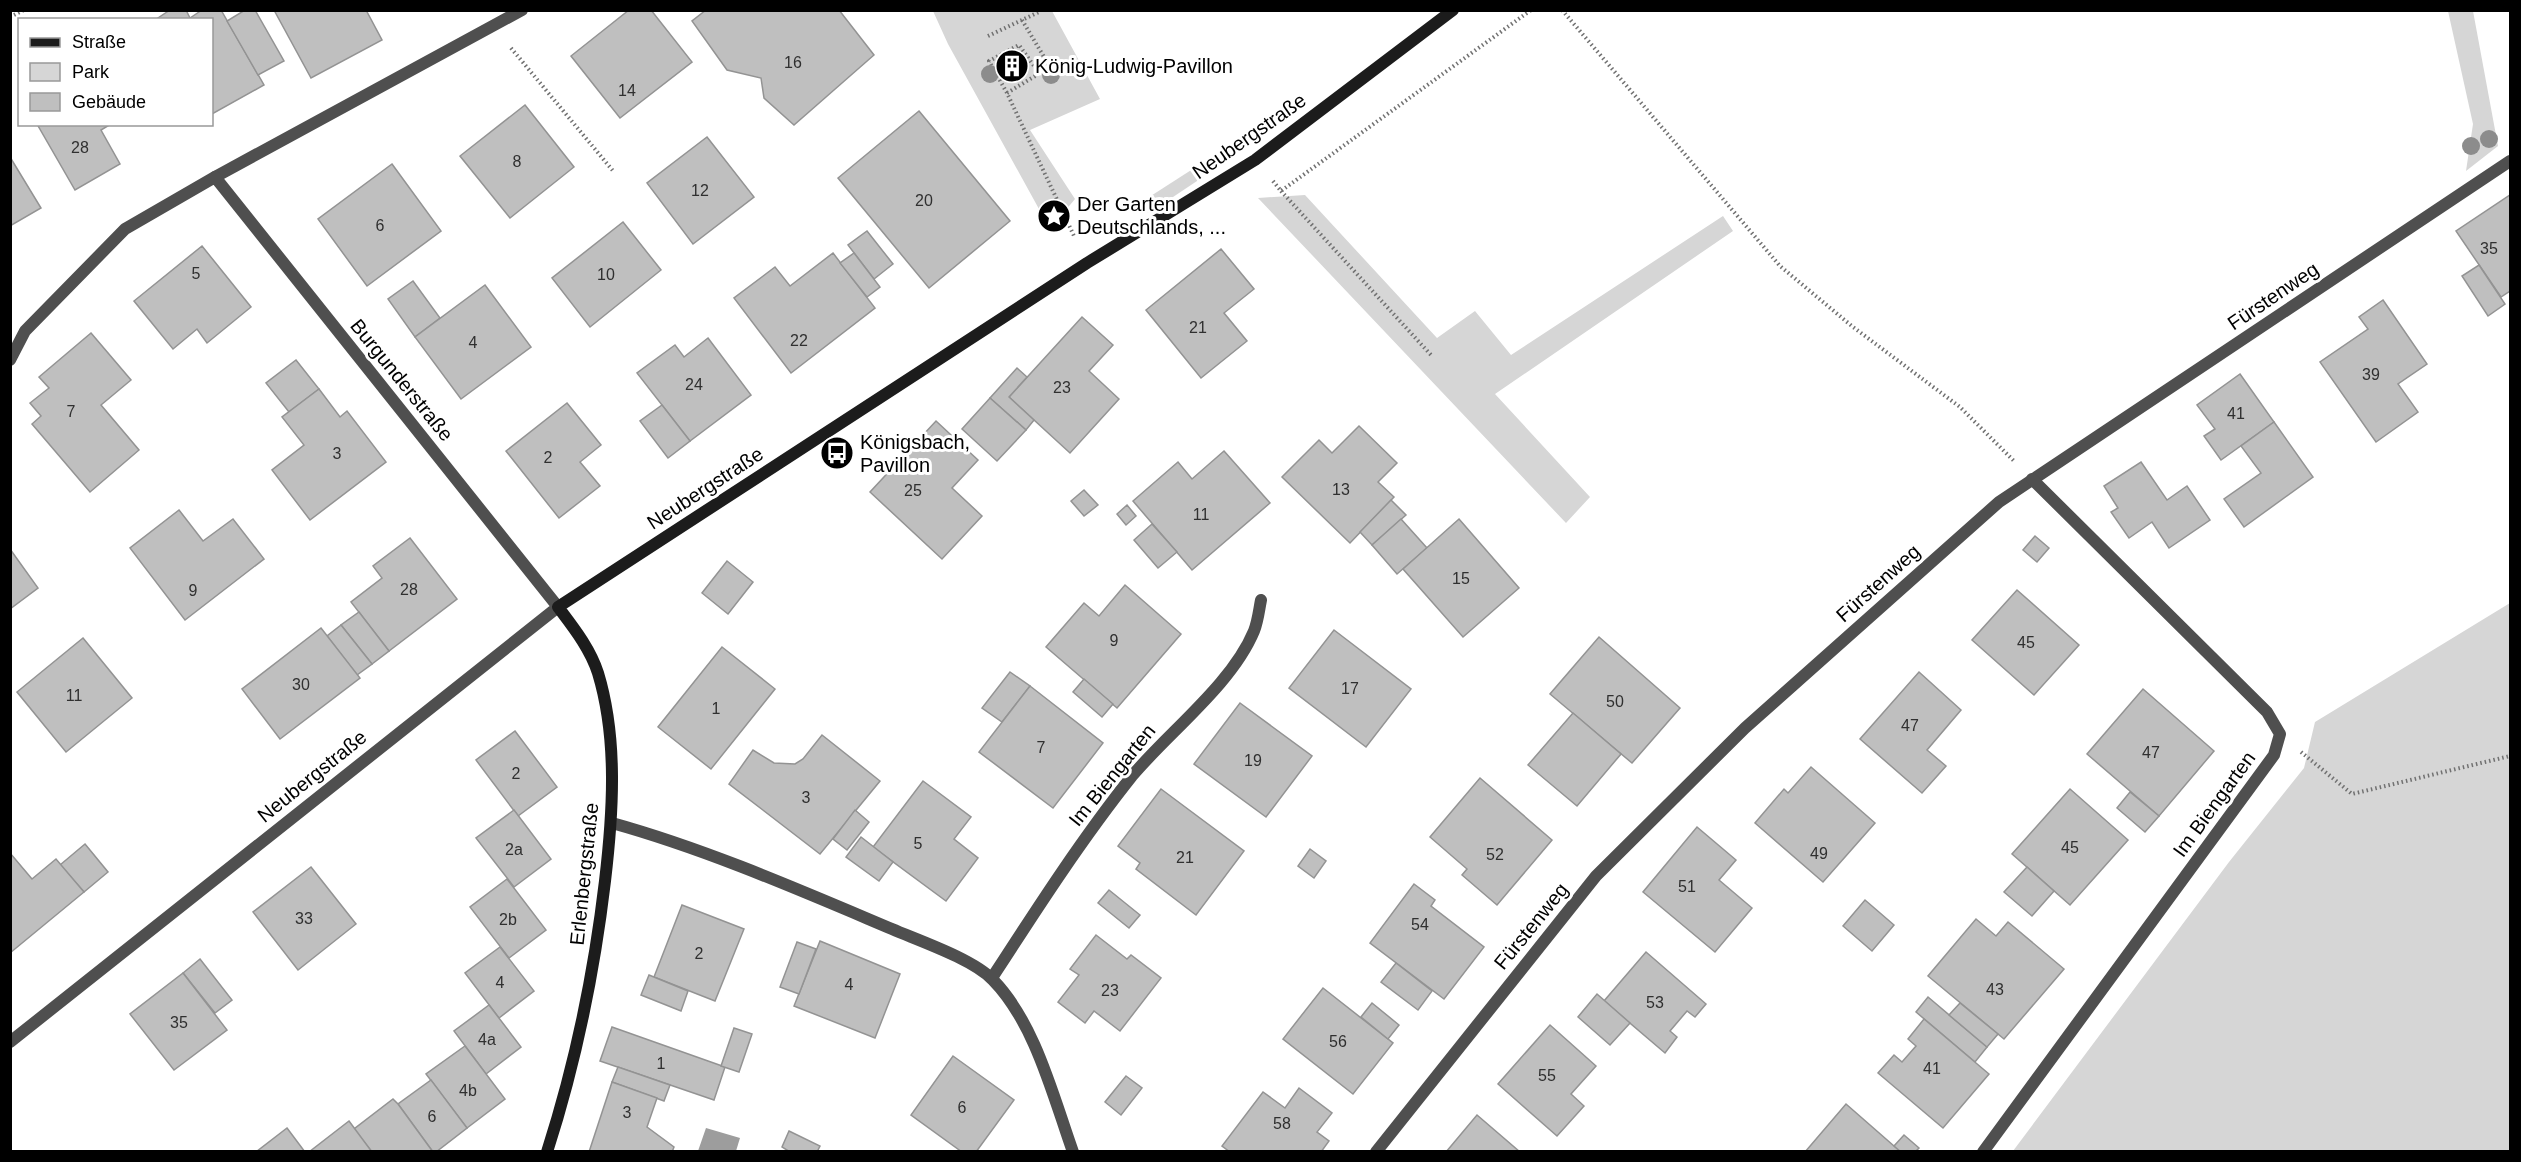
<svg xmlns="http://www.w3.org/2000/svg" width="2521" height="1162" viewBox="0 0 2521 1162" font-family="Arial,sans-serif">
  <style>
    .green { fill: #d6d6d6 }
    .water { fill: #9d9d9d }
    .building { fill: #bfbfbf; stroke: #939393; stroke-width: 1.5 }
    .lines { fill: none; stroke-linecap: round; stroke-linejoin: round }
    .path { stroke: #717171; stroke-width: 4; stroke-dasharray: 1.5 3; stroke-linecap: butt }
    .lane { stroke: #4f4f4f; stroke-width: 12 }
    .street { stroke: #4f4f4f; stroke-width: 12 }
    .secondary { stroke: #1c1c1c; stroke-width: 12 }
    .tree { fill: #8c8c8c }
    .labels { text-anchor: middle; stroke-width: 6; stroke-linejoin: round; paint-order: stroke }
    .number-label { font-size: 16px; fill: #303030 }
    .poi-label { font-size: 20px; fill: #000; stroke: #fff; text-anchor: start }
    .street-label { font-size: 20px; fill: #000; stroke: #fff }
  </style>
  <rect width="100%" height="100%" fill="#fff"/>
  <!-- green -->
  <g class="green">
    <polygon points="933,11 1052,11 1100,99 1030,130 1075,199 1050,229 948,44"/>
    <polygon points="2448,11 2473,11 2498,146 2466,171 2473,124"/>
    <polygon points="1199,165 1203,172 1197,181 1149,213 1142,209 1143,201"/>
    <polygon points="1305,195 1437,338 1475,311 1511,355 1723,216 1733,231 1495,394 1590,497 1566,523 1258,198"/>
    <polygon points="2510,603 2510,1151 2013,1151 2229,862 2304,768 2315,722"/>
  </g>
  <!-- water -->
  <polygon class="water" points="706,1128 740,1138 736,1151 698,1151"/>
  <!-- building -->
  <g class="building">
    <polygon points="170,10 186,10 190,18 202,10 221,10 264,85 212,114 212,20 155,20"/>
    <polygon points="245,10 255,10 284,61 258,75 227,21"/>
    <polygon points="274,10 366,10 382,40 311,78"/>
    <polygon points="629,10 651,10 692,62 620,118 571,56"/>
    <polygon points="706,10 839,10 874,55 794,125 764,98 761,78 727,70 692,21"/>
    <circle cx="1012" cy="66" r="13"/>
    <polygon points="525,105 574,167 510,218 460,156"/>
    <polygon points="919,111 1010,221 929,288 838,178"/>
    <polygon points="37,124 111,124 101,130 120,164 75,190"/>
    <polygon points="707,137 754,197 693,244 647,183"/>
    <polygon points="10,157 41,208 10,226"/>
    <polygon points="392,164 441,231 367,286 318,219"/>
    <polygon points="2510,195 2510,291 2501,297 2456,231"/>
    <polygon points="623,222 661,270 590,327 552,278"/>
    <polygon points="867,231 893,264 874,279 848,245"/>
    <polygon points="202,246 251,307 207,343 197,329 173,349 134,301"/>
    <polygon points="1221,249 1254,289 1224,313 1247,341 1201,378 1146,310"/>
    <polygon points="833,253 875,308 791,373 734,298 775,267 790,286"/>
    <polygon points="854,253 880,287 867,297 840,263"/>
    <polygon points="2479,265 2505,304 2488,316 2462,276"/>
    <polygon points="413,281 440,318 415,337 388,299"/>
    <polygon points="485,285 531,347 461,399 415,337"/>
    <polygon points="2383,300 2427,364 2398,384 2418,412 2376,442 2320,362 2368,329 2359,317"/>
    <polygon points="1082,317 1113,345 1089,371 1119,399 1070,453 1009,397"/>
    <polygon points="91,333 131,380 101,405 139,450 90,492 32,424 41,416 30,403 49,388 39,377"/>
    <polygon points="708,338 751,395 690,441 637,373 675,345 684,357"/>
    <polygon points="296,360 319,389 289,412 266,383"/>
    <polygon points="1017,368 1027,377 1009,397 1034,420 1026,430 990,398"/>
    <polygon points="2240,374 2274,422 2221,460 2204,436 2215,429 2197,405"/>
    <polygon points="319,389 340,417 347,411 386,462 310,520 272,470 304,445 282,417"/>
    <polygon points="990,398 1026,430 997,461 962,429"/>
    <polygon points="567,403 601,445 580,462 600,486 559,518 506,451"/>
    <polygon points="662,405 690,441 668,458 640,421"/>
    <polygon points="936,421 978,460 952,488 982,516 942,559 870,492"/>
    <polygon points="2274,422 2313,477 2244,527 2224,499 2261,473 2241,446"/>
    <polygon points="1359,426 1397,463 1378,482 1394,497 1350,543 1282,477 1319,440 1332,453"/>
    <polygon points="1224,451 1270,503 1192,570 1133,501 1178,462 1192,479"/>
    <polygon points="2141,462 2167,500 2187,486 2210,520 2169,548 2152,522 2129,538 2111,512 2118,508 2104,486"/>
    <polygon points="1084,490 1098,505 1084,516 1071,501"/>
    <polygon points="1391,500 1406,515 1372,545 1360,532"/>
    <polygon points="1127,505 1136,516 1126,525 1117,514"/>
    <polygon points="179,510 203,541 233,519 264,559 185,620 130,548"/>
    <polygon points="1401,519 1427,548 1397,574 1372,545"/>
    <polygon points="1459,519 1519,588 1463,637 1403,569"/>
    <polygon points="1152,524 1177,552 1158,568 1134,540"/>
    <polygon points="2035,536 2049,548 2037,562 2023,550"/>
    <polygon points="410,538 457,599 389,651 351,602 382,578 373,566"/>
    <polygon points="10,549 38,588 10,609"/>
    <polygon points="727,561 753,582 728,614 702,593"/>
    <polygon points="1125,585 1181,634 1117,708 1046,647 1084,603 1099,616"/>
    <polygon points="2017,590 2079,645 2034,695 1972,640"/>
    <polygon points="359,612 389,651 372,664 341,625"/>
    <polygon points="341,625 372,664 357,675 327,636"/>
    <polygon points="321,628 360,678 280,739 242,689"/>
    <polygon points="1334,630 1411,689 1366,747 1289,688"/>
    <polygon points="1599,637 1680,708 1632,763 1550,694"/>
    <polygon points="83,638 132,698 66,752 17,692"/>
    <polygon points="722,647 775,689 711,769 658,727"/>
    <polygon points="1010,672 1030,686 1002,722 982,708"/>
    <polygon points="1919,672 1961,710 1927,750 1946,766 1922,793 1860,739"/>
    <polygon points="1084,679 1113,704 1102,717 1073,692"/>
    <polygon points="1030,686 1103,743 1053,808 979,752"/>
    <polygon points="2143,689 2214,751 2159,816 2087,754"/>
    <polygon points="1240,703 1312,756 1266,817 1194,764"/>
    <polygon points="1573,713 1621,754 1577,806 1528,765"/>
    <polygon points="515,731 557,787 518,816 476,760"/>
    <polygon points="822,735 880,781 820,854 729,784 753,750 774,763 795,764 803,759"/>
    <polygon points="1811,767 1875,823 1823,882 1755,823 1784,789 1788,793"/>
    <polygon points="1480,778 1552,840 1497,905 1462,875 1467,869 1430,837"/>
    <polygon points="923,781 971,817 954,839 978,858 946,901 873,847"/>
    <polygon points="1161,789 1244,851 1196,915 1136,869 1140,863 1118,846"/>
    <polygon points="2070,789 2128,840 2070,905 2012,854"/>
    <polygon points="2130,792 2159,816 2145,832 2117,808"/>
    <polygon points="514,810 551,859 514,887 476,838"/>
    <polygon points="855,810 869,822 847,850 833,839"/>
    <polygon points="1697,827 1736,860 1719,880 1752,908 1715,952 1643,892"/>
    <polygon points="861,837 893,862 879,881 846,857"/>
    <polygon points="85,844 108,872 84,892 60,865"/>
    <polygon points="1310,849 1326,861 1314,878 1298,866"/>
    <polygon points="10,853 32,879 56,859 84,892 10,953"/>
    <polygon points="311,867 356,924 298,970 253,912"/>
    <polygon points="2027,867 2054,891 2032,916 2004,892"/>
    <polygon points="507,879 546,930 509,958 470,907"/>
    <polygon points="1414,884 1435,900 1431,906 1484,947 1444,999 1370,943"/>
    <polygon points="1109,890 1140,915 1129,928 1098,903"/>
    <polygon points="1865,900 1894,925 1872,951 1843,926"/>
    <polygon points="682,905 744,929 715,1001 654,977"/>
    <polygon points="1976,919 1996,936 2008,922 2064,969 2004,1039 1928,976"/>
    <polygon points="1096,935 1127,959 1131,955 1161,978 1120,1031 1094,1011 1085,1023 1058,1002 1079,975 1070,969"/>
    <polygon points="820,941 900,974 875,1038 794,1006"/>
    <polygon points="797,942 816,949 799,994 780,987"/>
    <polygon points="500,947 534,991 499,1018 465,973"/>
    <polygon points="1646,952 1706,1004 1695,1017 1687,1011 1670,1031 1677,1037 1665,1053 1604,1001"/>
    <polygon points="200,959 232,1000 215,1013 183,973"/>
    <polygon points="1396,963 1432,991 1418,1010 1381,982"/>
    <polygon points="183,973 227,1030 174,1070 130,1014"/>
    <polygon points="649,975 688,991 681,1011 641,995"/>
    <polygon points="1323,988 1393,1043 1353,1094 1283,1039"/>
    <polygon points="1597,994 1630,1023 1610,1045 1578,1017"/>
    <polygon points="1928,997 1987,1047 1975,1062 1916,1012"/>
    <polygon points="1372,1003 1399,1025 1388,1039 1361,1017"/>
    <polygon points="1960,1003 1998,1034 1987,1047 1949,1015"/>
    <polygon points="489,1005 521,1047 486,1074 454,1031"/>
    <polygon points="1924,1019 1989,1074 1943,1128 1878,1073 1894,1055 1902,1062 1916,1046 1908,1039"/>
    <polygon points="1550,1025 1596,1066 1571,1094 1584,1106 1557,1136 1498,1084"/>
    <polygon points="612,1027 725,1067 714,1100 600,1061"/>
    <polygon points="734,1028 752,1034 739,1072 721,1066"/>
    <polygon points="465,1046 505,1099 467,1128 426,1074"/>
    <polygon points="953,1056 1014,1100 976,1152 962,1152 911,1115"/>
    <polygon points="618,1067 670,1085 664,1101 612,1082"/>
    <polygon points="1126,1076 1142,1088 1121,1115 1105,1102"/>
    <polygon points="431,1080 467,1128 436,1152 433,1152 398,1104"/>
    <polygon points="612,1082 657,1098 647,1127 674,1147 672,1152 589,1152"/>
    <polygon points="1299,1088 1332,1113 1317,1132 1329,1141 1321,1152 1230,1152 1222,1146 1263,1092 1285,1108"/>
    <polygon points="393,1099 398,1104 433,1152 372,1152 354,1129"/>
    <polygon points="1846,1104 1894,1146 1901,1152 1805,1152"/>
    <polygon points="1477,1115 1520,1152 1446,1152"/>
    <polygon points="349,1121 372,1152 309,1152"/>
    <polygon points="287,1128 305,1152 256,1152"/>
    <polygon points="789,1131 820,1146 817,1152 790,1152 782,1147"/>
    <polygon points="1904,1135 1919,1148 1915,1152 1901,1152 1894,1146"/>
  </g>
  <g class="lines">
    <!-- path -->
    <g class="path">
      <polyline points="1562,10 1780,266 1853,327 1960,407 2014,461"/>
      <polyline points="10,17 24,10"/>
      <polyline points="988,36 1039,12"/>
      <polyline points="511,48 614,172"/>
      <polyline points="1039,73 1019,45 989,61 1007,93 1075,238"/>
      <polyline points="1007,93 1050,67 1022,20"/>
      <polyline points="1273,181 1281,191 1531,10"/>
      <polyline points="1281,191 1431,355"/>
      <polyline points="2301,752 2352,794 2510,756"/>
    </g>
    <!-- lane -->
    <polyline class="lane" points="215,177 522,10"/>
    <!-- street -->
    <g class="street">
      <polyline points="10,360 25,331 125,229 215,177 558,607 10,1042"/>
      <path d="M612,823C706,849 802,891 892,929C920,941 973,959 993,980C1035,1023 1053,1096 1073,1152"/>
      <path d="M992,978C1036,910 1081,840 1132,776C1170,731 1232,684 1254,631C1258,621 1259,610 1261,600"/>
      <polyline points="1376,1152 1596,876 1745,728 1999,502 2510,161"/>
      <polyline points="1983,1152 2274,755 2280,734 2267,712 2032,479"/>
    </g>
    <!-- secondary -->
    <path class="secondary" d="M547,1152C576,1062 594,974 605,881C613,813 618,739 598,673C590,648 573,627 558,607L1087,263L1255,160L1453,10"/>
  </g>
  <!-- trees -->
  <g class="tree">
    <circle cx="990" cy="74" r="9"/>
    <circle cx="1051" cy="75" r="9"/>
    <circle cx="2489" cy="139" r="9"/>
    <circle cx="2471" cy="146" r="9"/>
  </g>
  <!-- icons -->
  <defs>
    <g id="building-disc" transform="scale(1.725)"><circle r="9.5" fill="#000" stroke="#fff"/><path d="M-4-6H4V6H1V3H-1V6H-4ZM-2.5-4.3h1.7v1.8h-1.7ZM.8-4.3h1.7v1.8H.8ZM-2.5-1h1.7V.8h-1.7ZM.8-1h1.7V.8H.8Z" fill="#fff"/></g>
    <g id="sight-disc" transform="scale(1.725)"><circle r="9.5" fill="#000" stroke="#fff"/><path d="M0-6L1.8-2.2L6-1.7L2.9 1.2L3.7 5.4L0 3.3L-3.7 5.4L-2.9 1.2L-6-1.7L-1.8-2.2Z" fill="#fff"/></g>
    <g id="bus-disc" transform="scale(1.725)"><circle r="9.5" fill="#000" stroke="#fff"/><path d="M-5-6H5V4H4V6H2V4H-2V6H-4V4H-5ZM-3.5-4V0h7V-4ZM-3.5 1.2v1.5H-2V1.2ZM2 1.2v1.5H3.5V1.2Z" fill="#fff"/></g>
  </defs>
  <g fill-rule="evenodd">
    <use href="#building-disc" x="1012" y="66"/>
    <use href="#sight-disc" x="1054" y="216"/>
    <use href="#bus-disc" x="837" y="453"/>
  </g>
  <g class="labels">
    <!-- number labels -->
    <g class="number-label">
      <text x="793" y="68">16</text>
      <text x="627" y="96">14</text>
      <text x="80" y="153">28</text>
      <text x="517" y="167">8</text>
      <text x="700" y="196">12</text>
      <text x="924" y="206">20</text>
      <text x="380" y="231">6</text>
      <text x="2489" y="254">35</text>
      <text x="196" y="279">5</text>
      <text x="606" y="280">10</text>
      <text x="1198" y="333">21</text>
      <text x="799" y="346">22</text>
      <text x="473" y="348">4</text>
      <text x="2371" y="380">39</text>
      <text x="694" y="390">24</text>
      <text x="1062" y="393">23</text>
      <text x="71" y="417">7</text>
      <text x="2236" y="419">41</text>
      <text x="337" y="459">3</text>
      <text x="548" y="463">2</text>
      <text x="1341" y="495">13</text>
      <text x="913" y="496">25</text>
      <text x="1201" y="520">11</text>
      <text x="1461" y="584">15</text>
      <text x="409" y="595">28</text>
      <text x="193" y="596">9</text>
      <text x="1114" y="646">9</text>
      <text x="2026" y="648">45</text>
      <text x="301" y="690">30</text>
      <text x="1350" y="694">17</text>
      <text x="74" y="701">11</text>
      <text x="1615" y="707">50</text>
      <text x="716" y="714">1</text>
      <text x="1910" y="731">47</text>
      <text x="1041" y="753">7</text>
      <text x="2151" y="758">47</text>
      <text x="1253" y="766">19</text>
      <text x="516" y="779">2</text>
      <text x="806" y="803">3</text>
      <text x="918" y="849">5</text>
      <text x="2070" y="853">45</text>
      <text x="514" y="855">2a</text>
      <text x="1819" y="859">49</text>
      <text x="1495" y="860">52</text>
      <text x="1185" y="863">21</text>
      <text x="1687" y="892">51</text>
      <text x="304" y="924">33</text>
      <text x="508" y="925">2b</text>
      <text x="1420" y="930">54</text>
      <text x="699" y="959">2</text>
      <text x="500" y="988">4</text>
      <text x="849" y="990">4</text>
      <text x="1995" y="995">43</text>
      <text x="1110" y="996">23</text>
      <text x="1655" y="1008">53</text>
      <text x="179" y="1028">35</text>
      <text x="487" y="1045">4a</text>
      <text x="1338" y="1047">56</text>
      <text x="661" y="1069">1</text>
      <text x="1932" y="1074">41</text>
      <text x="1547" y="1081">55</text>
      <text x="468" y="1096">4b</text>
      <text x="962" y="1113">6</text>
      <text x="627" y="1118">3</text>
      <text x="432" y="1122">6</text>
      <text x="1282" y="1129">58</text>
    </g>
    <!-- poi labels -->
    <g class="poi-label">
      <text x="1035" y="73">König-Ludwig-Pavillon</text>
      <text x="1077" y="211">Der Garten<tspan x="1077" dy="23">Deutschlands, ...</tspan></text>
      <text x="860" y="449">Königsbach,<tspan x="860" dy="23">Pavillon</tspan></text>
    </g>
    <!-- street labels -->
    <g class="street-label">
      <text transform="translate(1249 136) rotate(-35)" y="7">Neubergstraße</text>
      <text transform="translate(2273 296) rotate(-34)" y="7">Fürstenweg</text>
      <text transform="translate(402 380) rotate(51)" y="7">Burgunderstraße</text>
      <text transform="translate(705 488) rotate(-33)" y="7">Neubergstraße</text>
      <text transform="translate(1878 583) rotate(-42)" y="7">Fürstenweg</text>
      <text transform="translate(1112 775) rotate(-51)" y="7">Im Biengarten</text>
      <text transform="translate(312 776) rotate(-39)" y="7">Neubergstraße</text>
      <text transform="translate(2214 804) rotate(-54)" y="7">Im Biengarten</text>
      <text transform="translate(584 874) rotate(-84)" y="7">Erlenbergstraße</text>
      <text transform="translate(1531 926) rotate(-51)" y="7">Fürstenweg</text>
    </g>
  </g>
  <!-- border -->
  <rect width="2521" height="1162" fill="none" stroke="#000000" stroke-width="24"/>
  <!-- legend -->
  <rect x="18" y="18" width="195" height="108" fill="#ffffff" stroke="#999999" stroke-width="1.5"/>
  <rect x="30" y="38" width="30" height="9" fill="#1c1c1c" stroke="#999999" stroke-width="1.5"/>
  <text x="72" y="48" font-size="18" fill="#000000">Straße</text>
  <rect x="30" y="63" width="30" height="18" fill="#d6d6d6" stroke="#999999" stroke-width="1.5"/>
  <text x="72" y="78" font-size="18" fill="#000000">Park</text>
  <rect x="30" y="93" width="30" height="18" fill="#bfbfbf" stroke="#999999" stroke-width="1.5"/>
  <text x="72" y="108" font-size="18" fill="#000000">Gebäude</text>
</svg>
